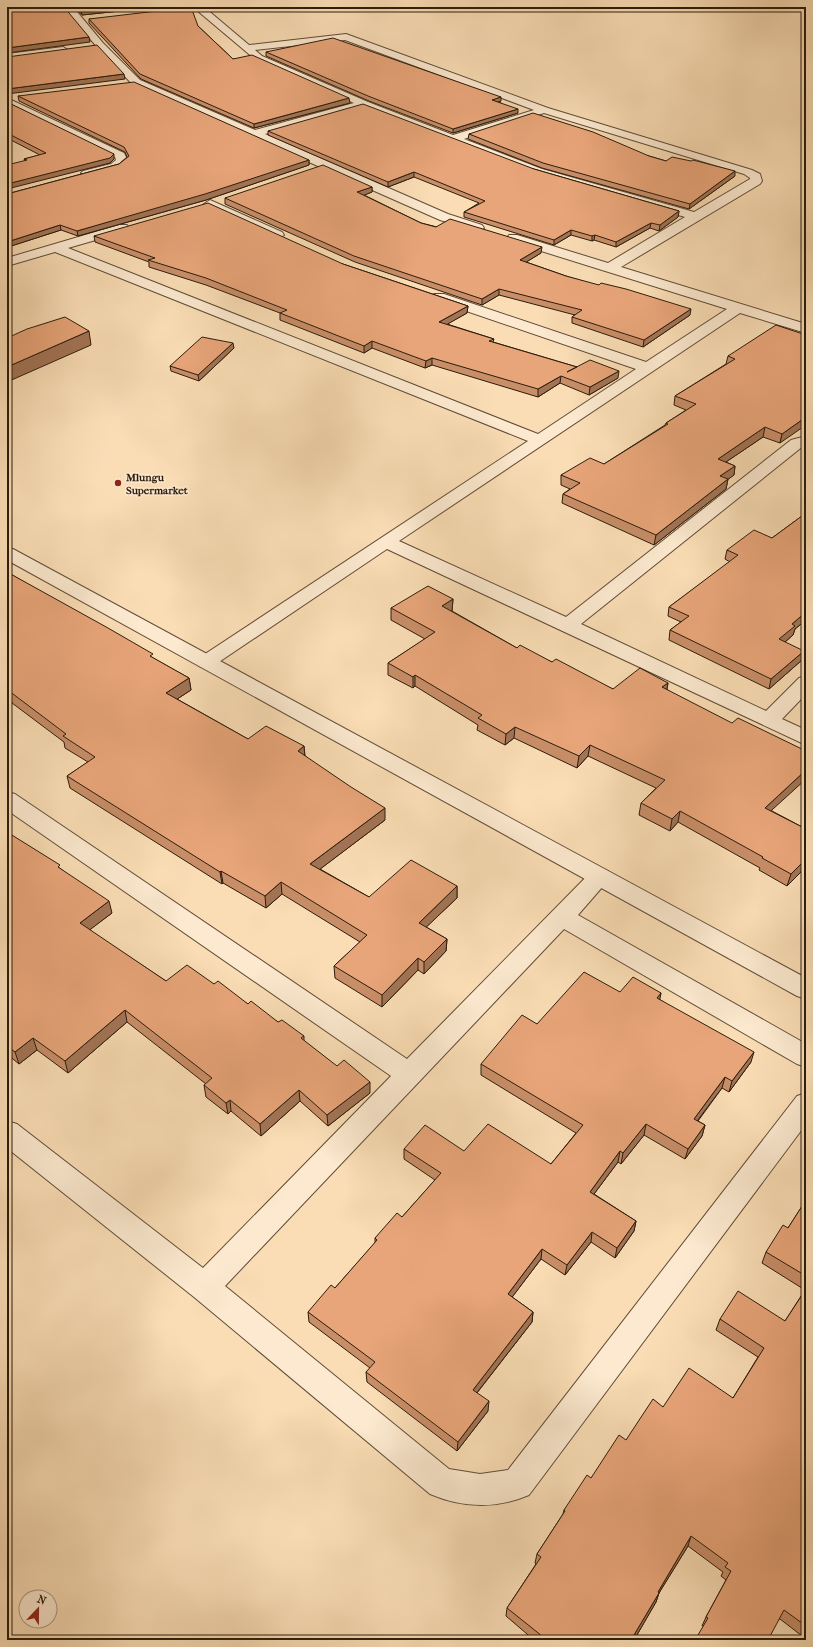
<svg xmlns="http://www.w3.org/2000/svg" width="813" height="1647" viewBox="0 0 813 1647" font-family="'IM FELL French Canon',serif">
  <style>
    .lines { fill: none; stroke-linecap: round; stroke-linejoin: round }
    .minor-casing { stroke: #604c36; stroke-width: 2 }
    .tertiary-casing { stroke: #604c36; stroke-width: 2 }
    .minor { fill: #fce9cf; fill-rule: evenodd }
    .tertiary { fill: #fce9cf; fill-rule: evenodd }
    .wall { fill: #c88e68; stroke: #2c1c0c }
    .shaded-wall { fill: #a27455; stroke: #2c1c0c }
    .building { fill: #e8a579; stroke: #2c1c0c }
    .poi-dot { fill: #8f2418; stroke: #fce9cf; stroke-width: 1.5 }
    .labels { text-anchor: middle; stroke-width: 3; stroke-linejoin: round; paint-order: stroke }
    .far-poi-label { font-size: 11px; font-weight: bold; fill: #2c1c0c; stroke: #fce9cf; text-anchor: start }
  </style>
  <rect width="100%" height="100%" fill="#faddb5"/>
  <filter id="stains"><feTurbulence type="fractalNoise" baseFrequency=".005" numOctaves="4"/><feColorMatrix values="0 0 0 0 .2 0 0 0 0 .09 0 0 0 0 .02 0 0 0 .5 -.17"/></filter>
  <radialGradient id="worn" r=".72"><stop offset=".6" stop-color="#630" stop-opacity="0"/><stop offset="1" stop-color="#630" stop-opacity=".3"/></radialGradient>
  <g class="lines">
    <!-- minor casing -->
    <g class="minor-casing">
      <g id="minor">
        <path d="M63,7H73L103,43L140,80L255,130L354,103L256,60L193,7H204L249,45L346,34L548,108L752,170L760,174L762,181L760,184L621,267L806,324V333L740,313L399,541L566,617L791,440L806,436V446L802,447L581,624L766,711L799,678L806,676V694L782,719L806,730V745L387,549L213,666L206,668L199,666L196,662L199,658L528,441L55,252L7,266V258L119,225H127L129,228L127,231L68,248L538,434L636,369L434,300L432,297L434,294H444L646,362L727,309L509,241L507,238L509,235H517L608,263L685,217L534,173L363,107L265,134L448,214L482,225L484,228L478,232L440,220L132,84L97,47ZM345,40L534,110L453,135L368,102L262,56L255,50ZM544,113L744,174L750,178V179L694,212L542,169L464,139Z"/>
        <polygon points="63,47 68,50 66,52 7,60 7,54"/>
        <polygon points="7,98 124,153 128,161 119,168 87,177 83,175 81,173 83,171 111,164 116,160 115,157 7,105"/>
        <polygon points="210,200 282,232 284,235 278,239 274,238 206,207 204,204"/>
        <path d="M7,792L15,794L407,1059L592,871L600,869L608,871L611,877L578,915L806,1044V1067L797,1064L564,929L225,1286L449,1469L480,1474L508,1470L797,1096L806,1093V1124L529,1495C496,1509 463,1508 430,1494L194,1297L7,1148V1121L17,1124L203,1268L391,1076L7,810Z"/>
      </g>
    </g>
    <!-- tertiary casing -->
    <g class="tertiary-casing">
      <polygon id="tertiary" points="7,548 13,549 806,978 806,999 797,996 7,560"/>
    </g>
    <!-- minor -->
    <use href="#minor" class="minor"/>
    <!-- tertiary -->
    <use href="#tertiary" class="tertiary"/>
  </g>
  <!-- wall -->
  <g class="wall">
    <polygon points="75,7 157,7 82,15"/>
    <polygon points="89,19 198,26 233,59 350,103 254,128 141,79 89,23"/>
    <polygon points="266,52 501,101 499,102 518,113 453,133 369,101 266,56"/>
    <polygon points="18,96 309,160 309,165 206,200 78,236 61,230 8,247 9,251 7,251 7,194 119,164 127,157 125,152 19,101"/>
    <polygon points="7,102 114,159 110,163 25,161 24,159 40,155 7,138"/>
    <polygon points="268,131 534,169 679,211 678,217 659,231 650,228 616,247 594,240 592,241 571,235 554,245 464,217 464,212 479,203 414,177 388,187 268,135"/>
    <polygon points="469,134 649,156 666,161 735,176 689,209 542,168 468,139"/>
    <polygon points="372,187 372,192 364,195 421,223 541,253 526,262 566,276 690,315 643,347 572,323 572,317 575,315 499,295 482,305 355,262 225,204 225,198"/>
    <polygon points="94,236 343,264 468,306 467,313 447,324 494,339 493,342 577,367 618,378 589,395 560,383 538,397 432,365 425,368 372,348 364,353 280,320 280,313 206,285 149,267 149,262 95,242"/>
    <polygon points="806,335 780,443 763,437 726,462 735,466 734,475 728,479 726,489 654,545 562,503 563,494 570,489 561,485 561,475 604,464 665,425 666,423 686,410 674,405 675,396 726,364 728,356"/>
    <polygon points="234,348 199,381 171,371 170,366"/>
    <polygon points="806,513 806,620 795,629 793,635 785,642 802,660 769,689 669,640 670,630 681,622 668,616 669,607 730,562 725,559 727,550 772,538"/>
    <polygon points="7,572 153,658 189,678 191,690 177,699 248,739 304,746 305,756 385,820 320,869 369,897 457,886 457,898 426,927 447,939 446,951 424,974 418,970 382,1007 335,978 334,966 360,942 282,894 266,908 223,883 222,884 70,788 67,776 88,762 65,748 64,742 12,703 7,706"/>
    <polygon points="453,599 452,611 517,648 552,662 613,689 668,683 667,689 772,811 806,829 806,874 801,872 787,886 759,870 760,868 678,822 670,831 639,815 641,803 656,788 588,756 577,768 514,738 505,745 477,730 478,725 415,686 413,688 388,675 388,663 425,639 391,620 391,608"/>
    <polygon points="7,832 61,869 112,913 89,930 166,981 214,984 248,1004 278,1022 304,1036 304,1041 370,1093 328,1126 300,1101 261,1136 231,1111 228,1114 206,1097 204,1085 206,1084 127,1022 68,1073 37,1050 19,1064 7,1054"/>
    <polygon points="620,992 661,993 659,999 751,1062 729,1092 722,1088 698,1121 705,1125 702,1136 685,1159 644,1135 621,1164 618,1162 594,1194 636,1221 634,1231 615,1258 591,1242 565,1275 541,1259 512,1297 533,1312 532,1322 477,1393 488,1411 457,1451 367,1382 366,1372 370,1368 309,1322 308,1312 335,1288 375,1243 375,1238 402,1217 435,1180 404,1159 404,1149 464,1151 551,1164 576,1133 481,1075 481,1064 537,1024"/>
    <polygon points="806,1200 806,1639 780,1619 703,1626 702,1626 706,1617 726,1580 721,1576 723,1572 688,1546 659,1593 656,1602 634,1640 534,1640 506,1616 507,1608 536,1564 535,1563 537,1554 563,1514 564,1510 591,1478 626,1440 663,1407 733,1398 758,1357 716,1330 720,1319 785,1321 805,1290 762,1263 766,1252 788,1228"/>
  </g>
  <!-- shaded-wall -->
  <g class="shaded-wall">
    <polygon points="118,7 157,7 82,15 81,11"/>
    <polygon points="89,37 90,42 7,53 7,48"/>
    <polygon points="124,74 125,79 7,94 7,89"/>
    <polygon points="501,97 501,101 492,104 492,100"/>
    <polygon points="349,98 350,103 254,128 254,124"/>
    <polygon points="518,109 518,113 453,133 453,129"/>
    <polygon points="114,154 114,159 110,163 7,189 7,184"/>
    <polygon points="309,160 309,165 206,200 78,236 77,231"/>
    <polygon points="735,171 735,176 689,209 690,204"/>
    <polygon points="414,172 414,177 388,187 388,182"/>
    <polygon points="372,187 372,192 357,198 357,192"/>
    <polygon points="679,211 678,217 659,231 660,225"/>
    <polygon points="651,223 650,228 616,247 616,242"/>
    <polygon points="60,225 61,230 8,247 9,251 7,251 7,242"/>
    <polygon points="571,230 571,235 554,245 554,240"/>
    <polygon points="595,235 594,240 592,241 592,236"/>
    <polygon points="542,247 541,253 520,266 520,260"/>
    <polygon points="499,289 499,295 482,305 482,299"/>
    <polygon points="468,306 467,313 439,329 439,322"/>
    <polygon points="691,309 690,315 643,347 644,340"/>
    <polygon points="89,331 91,345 7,382 7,367"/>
    <polygon points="372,341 372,348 364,353 364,346"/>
    <polygon points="233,343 234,348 199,381 198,375"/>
    <polygon points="432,358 432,365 425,368 426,361"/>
    <polygon points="619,371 618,378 589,395 590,387"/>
    <polygon points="561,376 560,383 538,397 538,389"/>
    <polygon points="806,417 806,425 780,443 782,434"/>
    <polygon points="765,427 763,437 717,468 718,459"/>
    <polygon points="735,466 734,475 719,486 720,476"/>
    <polygon points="728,479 726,489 654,545 656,535"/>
    <polygon points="453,599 452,611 442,617 442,606"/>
    <polygon points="806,612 806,620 795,629 793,635 777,649 779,639 792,624"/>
    <polygon points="804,651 802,660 769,689 771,679"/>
    <polygon points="415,675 415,686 413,688 413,677"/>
    <polygon points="189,678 191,690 168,705 166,693"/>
    <polygon points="668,683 666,694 662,687"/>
    <polygon points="9,691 12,703 7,706 7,692"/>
    <polygon points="515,727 514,738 505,745 506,734"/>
    <polygon points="590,745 588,756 577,768 579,756"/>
    <polygon points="304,746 305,758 298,751"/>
    <polygon points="806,770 806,779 762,819 765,808"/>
    <polygon points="385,808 385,820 311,876 310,864"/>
    <polygon points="680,811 678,822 670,831 672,819"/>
    <polygon points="805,860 801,872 787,886 791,874"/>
    <polygon points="221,871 223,883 222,884 220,872"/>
    <polygon points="281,882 282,894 266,908 265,896"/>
    <polygon points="457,886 457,898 418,935 419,923"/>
    <polygon points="109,901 112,913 83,935 80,923"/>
    <polygon points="447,939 446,951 424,974 424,962"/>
    <polygon points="418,958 418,970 382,1007 382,995"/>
    <polygon points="661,993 659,1004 657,998"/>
    <polygon points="125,1010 127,1022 68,1073 65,1061"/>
    <polygon points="33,1038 37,1050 19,1064 15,1052"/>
    <polygon points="754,1052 751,1062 729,1092 732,1081"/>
    <polygon points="725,1077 722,1088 691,1129 694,1119"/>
    <polygon points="370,1082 370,1093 328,1126 327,1115"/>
    <polygon points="299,1090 300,1101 261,1136 260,1124"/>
    <polygon points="230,1100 231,1111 228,1114 226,1103"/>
    <polygon points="646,1124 644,1135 621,1164 623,1153"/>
    <polygon points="705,1125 702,1136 685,1159 688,1149"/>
    <polygon points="620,1151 618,1162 588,1202 590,1192"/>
    <polygon points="636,1221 634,1231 615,1258 617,1248"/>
    <polygon points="592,1232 591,1242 565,1275 567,1265"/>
    <polygon points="542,1249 541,1259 507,1304 508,1294"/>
    <polygon points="533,1312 532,1322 472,1399 473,1390"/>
    <polygon points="489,1401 488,1411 457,1451 458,1442"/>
    <polygon points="691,1536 688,1546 654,1601 658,1592"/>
    <polygon points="659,1593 656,1602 634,1640 631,1640"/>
  </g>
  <!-- building -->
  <g class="building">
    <polygon points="7,7 64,7 89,37 7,48"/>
    <polygon points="78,7 118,7 81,11"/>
    <polygon points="191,7 198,26 233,59 252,55 349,98 254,124 140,74 89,19"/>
    <polygon points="333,38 501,97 492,100 518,109 453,129 368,96 266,52"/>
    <polygon points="97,45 124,74 7,89 7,57"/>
    <polygon points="134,82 309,160 205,194 77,231 60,225 7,242 7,194 119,164 129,156 124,147 18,96"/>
    <polygon points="7,102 114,154 110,158 7,184 7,165 27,160 24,159 46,153 7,133"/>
    <polygon points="363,104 534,169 679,211 660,225 651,223 616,242 595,235 592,236 571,230 554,240 464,212 485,201 414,172 388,182 268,131"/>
    <polygon points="533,113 593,132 649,156 666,161 672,157 691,161 693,160 735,171 690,204 543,163 469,134"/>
    <polygon points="323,165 372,187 357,192 421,223 436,227 450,219 542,247 520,260 566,276 599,285 601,283 626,289 691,309 644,340 572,317 582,310 499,289 482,299 354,256 225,198"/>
    <polygon points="208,203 343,264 468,306 439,322 494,339 489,341 577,367 567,372 590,360 619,371 590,387 561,376 538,389 432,358 426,361 372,341 364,346 280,313 287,310 206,278 148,260 155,258 94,236"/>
    <polygon points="65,317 89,331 7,367 7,338 27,329"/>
    <polygon points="776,325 806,335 806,417 782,434 765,427 718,459 735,466 720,476 728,479 656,535 563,494 580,483 561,475 590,458 604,464 668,424 666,423 696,404 675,396 735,359 728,356"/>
    <polygon points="202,337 233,343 198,375 170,366"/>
    <polygon points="806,513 806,612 792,624 795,626 779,639 804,651 771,679 670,630 689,616 669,607 738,555 727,550 754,530 772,538"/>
    <polygon points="7,572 108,628 153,654 150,656 189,678 166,693 248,739 266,726 304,746 298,751 351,787 385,808 310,864 369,897 411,860 457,886 419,923 447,939 424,962 418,958 382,995 334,966 367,935 281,882 265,896 221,871 220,872 67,776 95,757 63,736 66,734 9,691 7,692"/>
    <polygon points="428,586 453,599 442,606 517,648 520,645 552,662 556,659 613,689 640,668 668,683 662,687 732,723 738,718 806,751 806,770 765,808 806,829 806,860 805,860 791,874 762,858 763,857 680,811 672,819 641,803 665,780 590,745 579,756 515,727 506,734 478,718 482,715 415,675 413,677 388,663 435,632 391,608"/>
    <polygon points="7,832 60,865 58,867 109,901 80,923 166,981 187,965 214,984 218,981 248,1004 251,1001 278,1022 282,1020 304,1036 301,1038 337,1066 344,1060 370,1082 327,1115 299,1090 260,1124 230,1100 226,1103 204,1085 212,1078 125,1010 65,1061 33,1038 15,1052 7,1046"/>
    <polygon points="584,972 620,992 633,977 661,993 657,998 754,1052 732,1081 725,1077 694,1119 705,1125 688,1149 646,1124 623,1153 620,1151 590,1192 636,1221 617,1248 592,1232 567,1265 542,1249 508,1294 533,1312 473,1390 489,1401 458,1442 366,1372 375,1362 308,1312 331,1285 335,1288 377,1240 375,1238 397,1213 402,1217 441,1173 404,1149 425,1125 464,1151 488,1124 551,1164 583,1125 481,1064 522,1015 537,1024"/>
    <polygon points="806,1200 806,1276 766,1252 783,1225 788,1228"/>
    <polygon points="806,1289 806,1626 784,1610 768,1640 695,1640 708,1618 706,1617 731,1571 725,1567 728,1563 691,1536 658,1592 659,1593 631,1640 547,1640 507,1608 541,1557 537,1554 565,1511 564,1510 587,1475 591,1478 619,1435 626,1440 653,1399 663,1407 689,1368 733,1398 764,1348 720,1319 738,1291 785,1321"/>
  </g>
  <!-- markers -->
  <circle class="poi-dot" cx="118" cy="483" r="4"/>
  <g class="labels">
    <!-- far-poi labels -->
    <g class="far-poi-label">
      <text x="126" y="481">Mlungu<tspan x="126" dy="13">Supermarket</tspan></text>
    </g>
  </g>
  <!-- margin -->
  <rect width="813" height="1647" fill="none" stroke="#faddb5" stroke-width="24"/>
  <rect x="8" y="8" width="797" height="1631" fill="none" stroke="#2c1c0c" stroke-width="2"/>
  <rect x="12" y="12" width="789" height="1623" fill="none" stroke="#2c1c0c"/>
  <!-- north arrow -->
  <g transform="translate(38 1609) rotate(22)"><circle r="19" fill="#fce9cf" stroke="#a99781"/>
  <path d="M0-3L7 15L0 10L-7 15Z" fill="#8f2418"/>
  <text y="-6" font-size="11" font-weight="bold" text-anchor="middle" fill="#2c1c0c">N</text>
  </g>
  <rect width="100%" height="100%" filter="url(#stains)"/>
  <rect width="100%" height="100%" fill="url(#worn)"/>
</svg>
